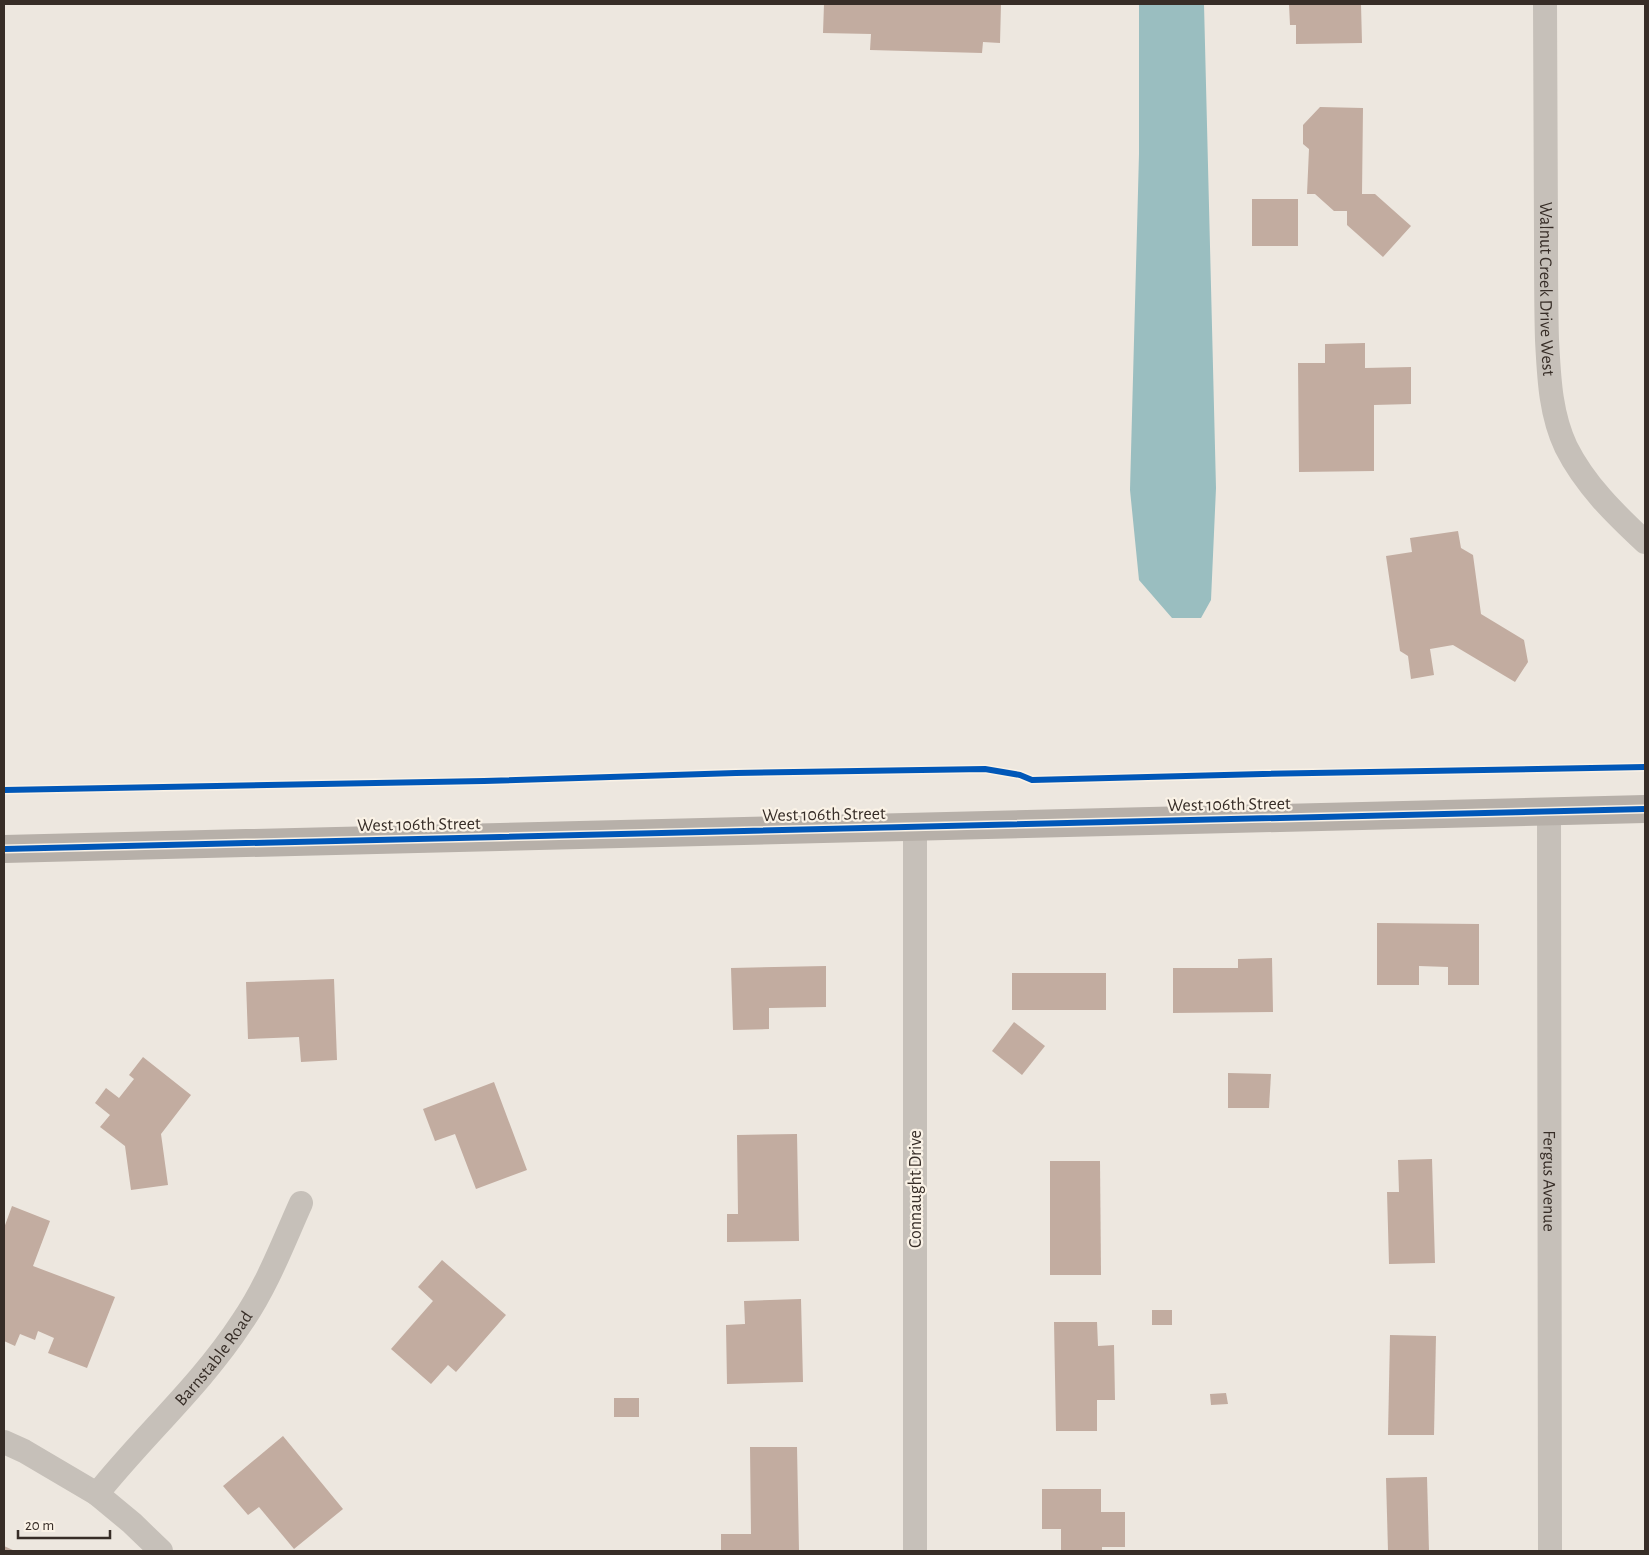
<svg xmlns="http://www.w3.org/2000/svg" width="1649" height="1555" viewBox="0 0 1649 1555" font-family="'Alegreya Sans',sans-serif">
  <style>
    .water { fill: #9abec0 }
    .building { fill: #c2aca0 }
    .lines { fill: none; stroke-linecap: round; stroke-linejoin: round }
    .street { stroke: #c6c0b9; stroke-width: 24 }
    .secondary { stroke: #b7b0a9; stroke-width: 28 }
    .cycleway-casing { stroke: #faf2e6; stroke-width: 9 }
    .cycleway { stroke: #0057b8; stroke-width: 6 }
    .labels { text-anchor: middle; stroke-width: 4.5; stroke-linejoin: round; paint-order: stroke }
    .street-label { font-size: 18px; fill: #372d27; stroke: #faf2e6 }
  </style>
  <rect width="100%" height="100%" fill="#ede7df"/>
  <!-- water -->
  <polygon class="water" points="1139,4 1204,4 1216,488 1211,600 1201,618 1172,618 1139,580 1130,490 1139,154"/>
  <!-- building -->
  <g class="building">
    <polygon points="824,4 1001,4 1000,43 983,42 982,53 870,50 871,34 823,33"/>
    <polygon points="1289,4 1361,4 1362,43 1296,44 1296,25 1290,25"/>
    <polygon points="1320,107 1363,108 1362,194 1375,194 1411,226 1383,257 1347,225 1347,211 1334,211 1315,194 1307,194 1309,149 1303,144 1303,125"/>
    <rect x="1252" y="199" width="46" height="47"/>
    <polygon points="1365,343 1365,368 1411,367 1411,404 1374,405 1374,471 1299,472 1298,363 1325,363 1325,344"/>
    <polygon points="1458,531 1461,548 1473,555 1481,614 1524,640 1528,662 1515,682 1453,645 1430,649 1434,675 1411,679 1408,656 1400,651 1386,556 1412,552 1410,538"/>
    <polygon points="1377,923 1479,924 1479,985 1448,985 1448,967 1419,966 1419,985 1377,985"/>
    <polygon points="1272,958 1273,1012 1173,1013 1173,968 1238,968 1238,959"/>
    <polygon points="826,966 826,1007 769,1008 769,1029 733,1030 731,968"/>
    <rect x="1012" y="973" width="94" height="37"/>
    <polygon points="334,979 337,1060 301,1062 299,1037 248,1039 246,982"/>
    <polygon points="1014,1022 1045,1046 1022,1075 992,1051"/>
    <polygon points="143,1057 191,1095 161,1134 168,1185 131,1190 125,1146 100,1127 110,1115 95,1103 106,1088 119,1098 134,1079 129,1075"/>
    <polygon points="1228,1073 1271,1074 1269,1108 1228,1108"/>
    <polygon points="494,1082 527,1170 476,1189 455,1134 435,1141 423,1109"/>
    <polygon points="797,1134 799,1241 727,1242 727,1214 738,1214 737,1135"/>
    <polygon points="1432,1159 1435,1263 1389,1264 1387,1192 1399,1192 1398,1160"/>
    <polygon points="1050,1161 1100,1161 1101,1275 1050,1275"/>
    <polygon points="12,1206 50,1221 33,1266 115,1297 87,1368 48,1353 54,1338 38,1331 35,1340 20,1334 15,1346 4,1341 4,1228"/>
    <polygon points="442,1260 506,1315 456,1372 448,1365 431,1384 391,1349 433,1301 418,1287"/>
    <polygon points="801,1299 803,1382 727,1384 726,1325 745,1324 744,1301"/>
    <rect x="1152" y="1310" width="20" height="15"/>
    <polygon points="1054,1322 1097,1322 1098,1346 1114,1345 1115,1400 1097,1400 1097,1431 1056,1431"/>
    <polygon points="1390,1335 1436,1336 1434,1435 1388,1435"/>
    <polygon points="1226,1393 1228,1404 1211,1405 1210,1394"/>
    <rect x="614" y="1398" width="25" height="19"/>
    <polygon points="283,1436 343,1509 294,1549 259,1507 248,1515 223,1486"/>
    <polygon points="750,1447 797,1447 799,1551 721,1551 721,1534 751,1534"/>
    <polygon points="1427,1477 1429,1551 1388,1551 1386,1478"/>
    <polygon points="1042,1489 1101,1489 1101,1512 1125,1512 1125,1547 1102,1547 1102,1551 1061,1551 1061,1529 1042,1529"/>
    <polygon points="4,1546 15,1551 4,1551"/>
  </g>
  <g class="lines">
    <!-- street -->
    <g class="street">
      <path id="s1" d="M1545,4C1546,82 1546,160 1546,238C1546,272 1546,306 1547,340C1549,376 1550,413 1566,447C1585,485 1615,514 1645,542"/>
      <path id="s2" d="M1549,811L1550,1551"/>
      <polyline points="4,1442 24,1451 97,1494 132,1523 161,1551"/>
      <path id="s3" d="M97,1494C144,1435 201,1385 242,1322C267,1286 283,1243 301,1203"/>
      <polyline points="915,1551 915,828"/>
    </g>
    <!-- secondary -->
    <polyline class="secondary" points="4,849 1645,809"/>
    <!-- cycleway casing -->
    <g class="cycleway-casing">
      <g id="cycleway">
        <polyline points="4,790 484,781 736,773 985,769 1020,775 1032,780 1263,774 1645,767"/>
        <polyline points="4,849 1645,809"/>
      </g>
    </g>
    <!-- cycleway -->
    <use href="#cycleway" class="cycleway"/>
  </g>
  <g class="labels">
    <!-- street labels -->
    <g class="street-label">
      <text dy="6" stroke="none"><textPath href="#s1" startOffset="285">Walnut Creek Drive West</textPath></text>
      <text transform="translate(1229 804) rotate(-1)" y="6">West 106th Street</text>
      <text transform="translate(824 814) rotate(-1)" y="6">West 106th Street</text>
      <text transform="translate(419 824) rotate(-1)" y="6">West 106th Street</text>
      <text dy="6" stroke="none"><textPath href="#s2" startOffset="370">Fergus Avenue</textPath></text>
      <text transform="translate(915 1189) rotate(-90)" y="6">Connaught Drive</text>
      <text dy="6" stroke="none"><textPath href="#s3" startOffset="179">Barnstable Road</textPath></text>
    </g>
  </g>
  <!-- border -->
  <rect width="1649" height="1555" fill="none" stroke="#372d27" stroke-width="10"/>
  <!-- scale -->
  <path d="M18 1530v8h92v-8" fill="none" stroke="#372d27" stroke-width="2.5"/>
  <text x="25" y="1530" font-size="15" fill="#372d27" stroke="#faf2e6" stroke-width="4" paint-order="stroke">20 m</text>
</svg>
